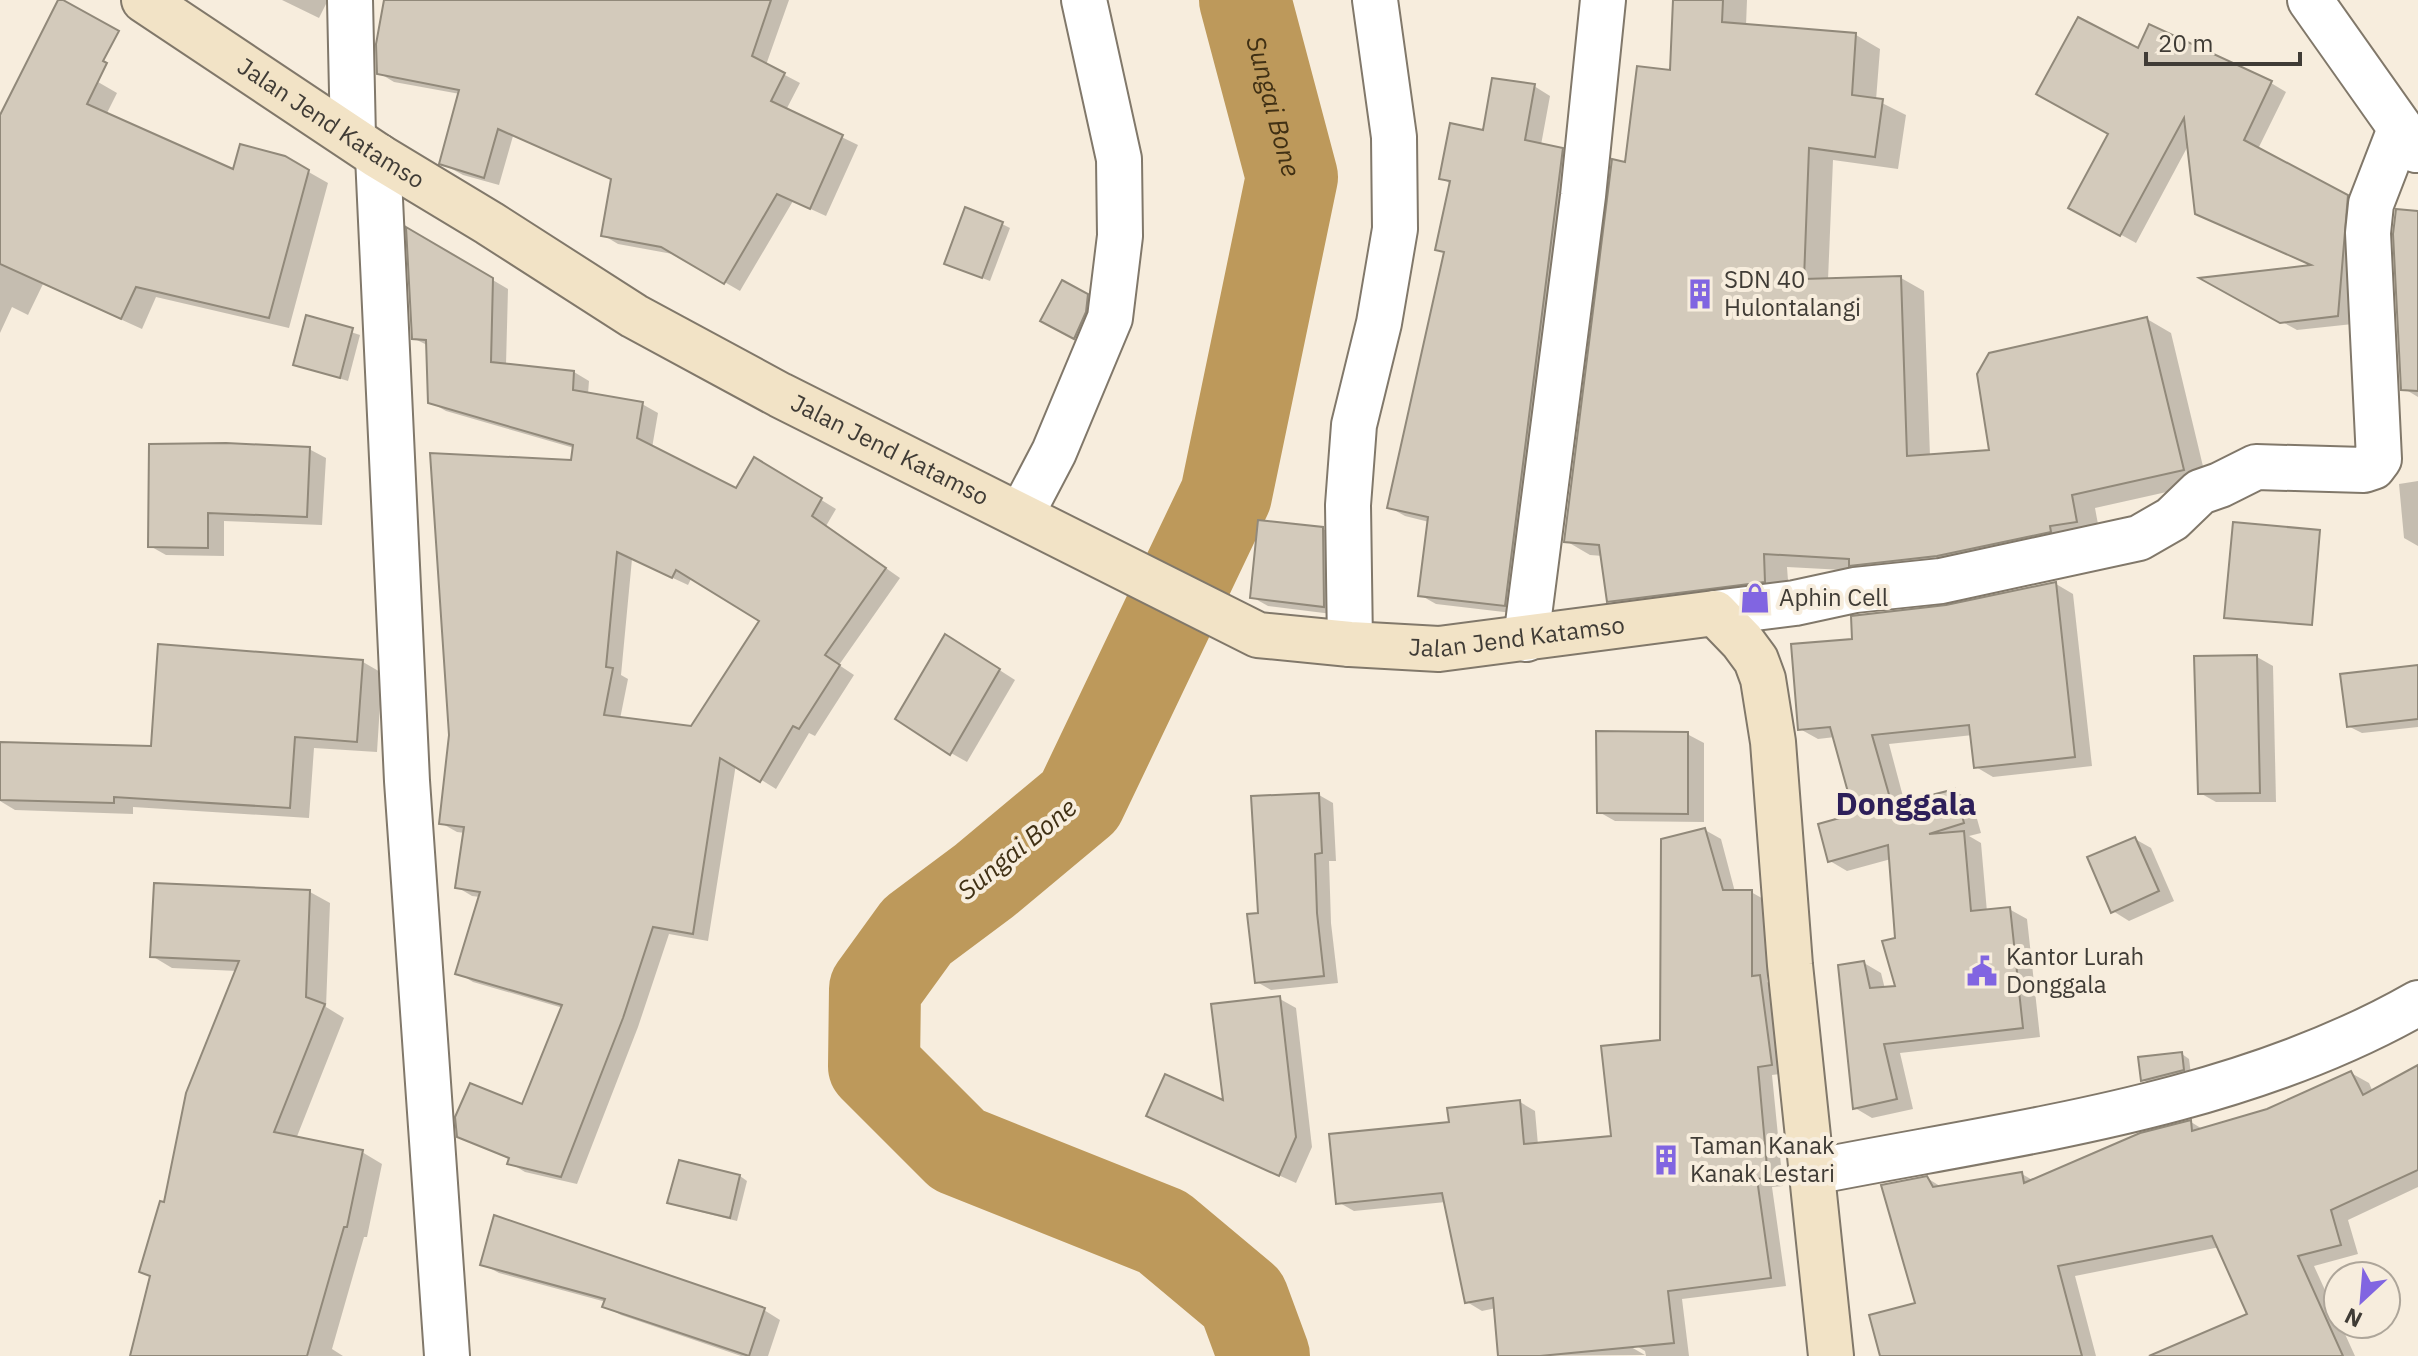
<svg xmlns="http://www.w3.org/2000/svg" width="2418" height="1356" viewBox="0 0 2418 1356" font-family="'IBM Plex Sans',sans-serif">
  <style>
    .shadow { fill: #0003; fill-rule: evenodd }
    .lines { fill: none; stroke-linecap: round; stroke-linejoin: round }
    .river { stroke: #bd995b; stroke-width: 92 }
    .building { fill: #d3cabb; stroke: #91897a; stroke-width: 2; fill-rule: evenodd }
    .street-casing { stroke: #81786a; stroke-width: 48 }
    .secondary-casing { stroke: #81786a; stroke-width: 48 }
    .street { stroke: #fff; stroke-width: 44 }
    .secondary { stroke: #f2e3c6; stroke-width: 44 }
    .labels { text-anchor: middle; stroke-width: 8; stroke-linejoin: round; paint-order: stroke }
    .street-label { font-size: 24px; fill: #403c36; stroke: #f7eddd }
    .poi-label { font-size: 24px; fill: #403c36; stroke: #f7eddd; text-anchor: start }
    .water-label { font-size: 26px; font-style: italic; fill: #403014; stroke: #f7eddd }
    .district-label { font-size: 32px; font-weight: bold; fill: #2d1f59; stroke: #f7eddd }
  </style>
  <rect width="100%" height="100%" fill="#f7eddd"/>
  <!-- shadow -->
  <g class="shadow">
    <polygon points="282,0 328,0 319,18"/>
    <polygon points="386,0 789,0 766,65 800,83 786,110 858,145 826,216 793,201 740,291 678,255 618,244 603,235 612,180 513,136 499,185 463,175 441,163 460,94 394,82 379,73"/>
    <polygon points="1675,0 1747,0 1746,26 1856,35 1880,49 1876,100 1906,115 1898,169 1833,160 1828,280 1901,278 1924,291 1930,456 1992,452 2147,319 2171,333 2207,483 2095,508 2100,535 1862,571 1787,567 1789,594 1633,614 1609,601 1603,556 1590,555 1566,541 1627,164 1672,72"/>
    <polygon points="2139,51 2271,83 2286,92 2258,149 2362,206 2353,324 2297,330 2205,280 2314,267 2213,222 2189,144 2136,243 2071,207 2111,134"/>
    <polygon points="22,76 98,82 117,93 106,115 234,172 284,158 328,183 289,328 156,297 142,329 43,284 28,315 12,307 0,333 0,120"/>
    <polygon points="1534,86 1550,96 1541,145 1562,150 1578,159 1521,614 1436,604 1420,595 1429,522 1405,516 1389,507 1446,254 1437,249 1451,184 1441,178"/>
    <polygon points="2418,213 2418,397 2403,388"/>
    <polygon points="1002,224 1010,228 990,281 954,267"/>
    <path d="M408,230L508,289L506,365L574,372L589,381L588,394L642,404L658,413L652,448L736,490L755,459L836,509L826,526L900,578L839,665L854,675L815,736L809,733L776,789L736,764L708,941L669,934L638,1027L577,1184L525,1172L510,1163L511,1160L459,1135L523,1107L563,1008L473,982L458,973L480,897L472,896L457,887L465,833L457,832L441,823L572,462L574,448L446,411L430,402L429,346L413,338ZM632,559L688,585L692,577L762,620L692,729L620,719L628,679L621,675Z"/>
    <polygon points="1063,283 1095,300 1082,342 1043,320"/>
    <polygon points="308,318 360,335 348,381 295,364"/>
    <polygon points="309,449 326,458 322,525 224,521 224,556 166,555 150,546"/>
    <polygon points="2418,481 2418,546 2404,538 2399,484"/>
    <polygon points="1323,529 1339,538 1340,615 1268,606 1252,597"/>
    <polygon points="2056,584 2073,594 2092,766 1993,777 1976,767 1973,735 1889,744 1905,804 1955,791 1972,801 1981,833 1969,836 1981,843 1987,912 2009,909 2027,919 2040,1037 1900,1053 1913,1109 1872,1118 1855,1108 1864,963 1881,973 1885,989 1897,987 1897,939 1891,859 1847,871 1830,861 1857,816 1835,737 1818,739 1800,729 1854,641 1947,607"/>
    <polygon points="962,646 1015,680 967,762 951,753"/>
    <polygon points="2257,657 2273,666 2276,802 2216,802 2200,793"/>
    <polygon points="363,662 382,673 377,752 314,748 309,818 133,807 133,814 15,810 0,801 0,744 153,748"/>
    <polygon points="2418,667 2418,727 2362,733 2348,726"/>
    <polygon points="1687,734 1704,743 1704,822 1615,821 1599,812"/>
    <polygon points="1319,795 1333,803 1336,861 1329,861 1331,923 1338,983 1271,990 1257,982 1260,914"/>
    <polygon points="1705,830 1721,839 1735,892 1751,892 1767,901 1767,982 1775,986 1787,1073 1772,1075 1783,1186 1772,1187 1786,1286 1682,1299 1689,1356 1646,1356 1645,1351 1626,1340 1624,1343 1645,1355 1500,1356 1496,1308 1482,1311 1467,1302 1446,1202 1354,1211 1338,1202 1451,1123 1520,1102 1535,1111 1538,1145 1613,1138 1662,1041"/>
    <polygon points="2135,839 2151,848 2174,901 2129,921 2113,911"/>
    <polygon points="310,892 330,903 326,1007 344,1018 296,1139 362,1152 382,1164 367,1237 364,1237 332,1349 343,1356 132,1356 152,1278 142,1271 166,1204 237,971 172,968 152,956"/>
    <polygon points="1280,999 1296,1008 1312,1147 1296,1183 1165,1124 1225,1103"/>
    <polygon points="2182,1054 2189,1059 2191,1074 2151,1084 2143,1080"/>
    <polygon points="2418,1067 2418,1187 2348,1220 2358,1254 2314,1266 2355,1356 2209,1356 2249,1315 2220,1247 2075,1276 2096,1356 1960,1356 1927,1178 1943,1188 2022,1174 2034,1181 2191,1122 2204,1130 2268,1111 2351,1073 2369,1083 2373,1092"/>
    <polygon points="680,1162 740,1176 747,1181 737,1221 677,1206 670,1202"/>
    <polygon points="495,1217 764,1310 780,1320 768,1356 741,1356 621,1315 604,1306 606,1302 499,1273 482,1264"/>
  </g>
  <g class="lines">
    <!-- river -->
    <path class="river" id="s1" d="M1245,0L1292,177L1226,495L1080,801L984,881L917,931L875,989L874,1066L958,1150L1163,1232L1243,1299L1264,1356"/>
  </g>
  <!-- building -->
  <g class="building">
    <polygon points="58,0 63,0 119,31 103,61 107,63 87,104 233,169 240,144 285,156 309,170 269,318 136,287 121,319 0,264 0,115"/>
    <polygon points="384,0 771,0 752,56 785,73 771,101 843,135 810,209 777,194 724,284 661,247 601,236 611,179 498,129 484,178 439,164 459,90 377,74 376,44"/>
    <polygon points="1673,0 1723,0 1722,22 1856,33 1852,95 1883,99 1875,157 1809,148 1804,279 1901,276 1907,456 1989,450 1977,374 1989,353 2147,317 2184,470 2072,495 2077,522 2050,526 2051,532 1937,556 1849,566 1849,559 1764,554 1765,582 1607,602 1599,545 1564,542 1612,159 1625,162 1637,66 1670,70"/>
    <polygon points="2078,17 2138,48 2149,24 2272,81 2244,140 2348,195 2338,316 2280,323 2199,278 2311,265 2195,214 2184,118 2120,236 2068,208 2108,134 2036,94"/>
    <polygon points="1492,78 1535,84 1525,140 1563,148 1505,606 1418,596 1428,517 1387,508 1444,252 1435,250 1450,181 1439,179 1450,123 1483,130"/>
    <polygon points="965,207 1003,222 982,278 944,264"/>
    <polygon points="2396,209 2418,211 2418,391 2401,390 2393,234"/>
    <path d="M406,227L493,278L491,362L574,371L573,390L643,402L637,438L736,488L754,457L822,498L812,516L886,568L825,655L840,665L799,729L793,726L760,782L720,758L693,934L653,927L623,1018L561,1177L507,1164L509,1158L457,1137L455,1117L470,1083L522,1104L562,1005L455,974L480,892L455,888L464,827L439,824L449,735L430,453L571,460L573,445L428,403L426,340L412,339ZM617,552L672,578L676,570L759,621L691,726L604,715L613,668L606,667Z"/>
    <polygon points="1062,280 1088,294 1086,312 1074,339 1040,321"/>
    <polygon points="306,315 353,328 340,378 293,365"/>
    <polygon points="226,443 310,447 307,517 208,513 208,548 148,547 149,444"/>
    <polygon points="1258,520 1323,527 1324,607 1250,598"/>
    <polygon points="2233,522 2320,530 2312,625 2224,618"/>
    <polygon points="2056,582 2075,757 1974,768 1969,725 1872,735 1892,805 1955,789 1964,823 1929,834 1964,831 1971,911 2010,907 2023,1028 1884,1044 1897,1099 1853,1109 1838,965 1864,961 1870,988 1895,986 1882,941 1895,938 1888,845 1828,862 1818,824 1854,814 1830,727 1798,730 1791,644 1852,639 1851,616 1946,605"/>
    <polygon points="945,634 1000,669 950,755 895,719"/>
    <polygon points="158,644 363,660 357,742 295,737 290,808 114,797 114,803 0,800 0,742 151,746"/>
    <polygon points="2257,655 2260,793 2198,794 2194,656"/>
    <polygon points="2418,665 2418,719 2347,727 2340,674"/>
    <polygon points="1596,731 1688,732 1688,814 1597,813"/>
    <polygon points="1319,793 1322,853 1315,854 1317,913 1324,976 1255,983 1247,914 1258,913 1251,796"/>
    <polygon points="1705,828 1723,890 1752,890 1752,976 1760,975 1772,1065 1758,1067 1768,1178 1757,1179 1771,1278 1668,1291 1674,1343 1540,1356 1498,1356 1493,1298 1465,1303 1442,1193 1336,1204 1329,1134 1449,1122 1447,1108 1520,1100 1524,1144 1611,1136 1601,1046 1660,1040 1661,839"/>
    <polygon points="2135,837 2159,891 2111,913 2087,857"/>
    <polygon points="154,883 310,890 306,997 325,1004 274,1132 363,1150 347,1227 344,1227 307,1356 130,1356 150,1276 139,1272 160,1201 164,1202 186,1093 239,961 150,957"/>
    <polygon points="1280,996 1296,1137 1279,1176 1146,1116 1165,1074 1223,1100 1211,1004"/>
    <polygon points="2182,1052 2184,1070 2141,1081 2138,1057"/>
    <polygon points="2418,1065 2418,1170 2331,1210 2341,1245 2298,1256 2343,1356 2149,1356 2247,1314 2212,1236 2058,1266 2082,1356 1880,1356 1869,1315 1915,1303 1881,1185 1927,1176 1933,1187 2022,1172 2024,1183 2140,1133 2191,1120 2192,1131 2267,1109 2351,1071 2363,1095"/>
    <polygon points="679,1160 740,1175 730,1218 667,1203"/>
    <polygon points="494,1215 765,1308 749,1356 602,1307 605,1299 480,1265"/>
  </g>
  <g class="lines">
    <!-- street casing -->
    <g class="street-casing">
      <g id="street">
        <polyline points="350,0 353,138"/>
        <polyline points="2310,0 2416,150"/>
        <polyline points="378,156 407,781 447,1356"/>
        <polyline points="1021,515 1054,452 1110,318 1120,236 1119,159 1084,0"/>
        <polyline points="1715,613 1795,603 1855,590 1941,581 2139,538 2172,519 2200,492 2220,485 2256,467 2364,470 2373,467 2379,459 2368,233 2371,204 2400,129"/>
        <polyline points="1526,639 1583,196 1603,0"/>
        <polyline points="1350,644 1348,505 1354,425 1379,323 1395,229 1394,137 1375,0"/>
        <path d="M1813,1172C2016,1132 2236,1107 2418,1003"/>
      </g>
    </g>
    <!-- secondary casing -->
    <g class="secondary-casing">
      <g id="secondary">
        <path id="s2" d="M144,0L378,156L489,223L634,316L780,395L1258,635L1350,644L1439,649L1715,613L1742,641L1756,660L1763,679L1773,742L1790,965L1831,1356"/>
      </g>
    </g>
    <!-- street -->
    <use href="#street" class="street"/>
    <!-- secondary -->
    <use href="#secondary" class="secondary"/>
  </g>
  <!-- icons -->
  <defs>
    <g id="building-bare" transform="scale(2.4)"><path d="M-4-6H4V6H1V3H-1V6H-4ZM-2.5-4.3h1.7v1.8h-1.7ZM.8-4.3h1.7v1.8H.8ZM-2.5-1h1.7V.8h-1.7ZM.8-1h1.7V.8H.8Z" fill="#8165e1" stroke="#f7eddd" stroke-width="2.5" paint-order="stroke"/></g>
    <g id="shop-bare" transform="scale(2.4)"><path d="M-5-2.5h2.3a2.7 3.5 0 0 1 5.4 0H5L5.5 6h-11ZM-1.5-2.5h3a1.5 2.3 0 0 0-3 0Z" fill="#8165e1" stroke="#f7eddd" stroke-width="2.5" paint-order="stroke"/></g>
    <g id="civic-bare" transform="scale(2.4)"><path d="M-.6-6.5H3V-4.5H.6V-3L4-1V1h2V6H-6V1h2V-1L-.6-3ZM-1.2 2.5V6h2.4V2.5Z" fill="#8165e1" stroke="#f7eddd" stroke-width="2.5" paint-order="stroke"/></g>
  </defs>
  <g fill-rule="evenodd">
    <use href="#building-bare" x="1700" y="294"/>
    <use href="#shop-bare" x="1755" y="598"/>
    <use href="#civic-bare" x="1982" y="971"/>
    <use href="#building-bare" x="1666" y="1160"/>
  </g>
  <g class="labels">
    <!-- street labels -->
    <g class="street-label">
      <text dy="8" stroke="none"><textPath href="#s2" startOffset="224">Jalan Jend Katamso</textPath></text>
      <text dy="8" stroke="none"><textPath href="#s2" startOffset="872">Jalan Jend Katamso</textPath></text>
      <text dy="8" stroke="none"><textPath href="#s2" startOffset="1544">Jalan Jend Katamso</textPath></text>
    </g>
    <!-- poi labels -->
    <g class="poi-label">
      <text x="1724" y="288">SDN 40<tspan x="1724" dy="28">Hulontalangi</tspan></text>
      <text x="1779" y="606">Aphin Cell</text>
      <text x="2006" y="965">Kantor Lurah<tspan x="2006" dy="28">Donggala</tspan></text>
      <text x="1690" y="1154">Taman Kanak<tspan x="1690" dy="28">Kanak Lestari</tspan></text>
    </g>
    <!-- water labels -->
    <g class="water-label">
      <text dy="9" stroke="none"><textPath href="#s1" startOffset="110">Sungai Bone</textPath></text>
      <text transform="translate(1017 849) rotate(-39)" y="9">Sungai Bone</text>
    </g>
    <!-- district labels -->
    <g class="district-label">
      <text x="1906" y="815">Donggala</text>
    </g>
  </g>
  <!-- north arrow -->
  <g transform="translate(2362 1300) rotate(206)"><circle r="38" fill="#f7eddd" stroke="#aea69a" stroke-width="2"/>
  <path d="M0-6L14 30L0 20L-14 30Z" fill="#8165e1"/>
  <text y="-12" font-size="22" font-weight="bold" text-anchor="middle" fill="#403c36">N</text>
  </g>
  <!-- scale -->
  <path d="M2146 52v12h154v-12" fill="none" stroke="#403c36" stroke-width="4"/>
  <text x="2158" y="52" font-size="24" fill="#403c36" stroke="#f7eddd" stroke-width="6" paint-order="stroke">20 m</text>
</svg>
